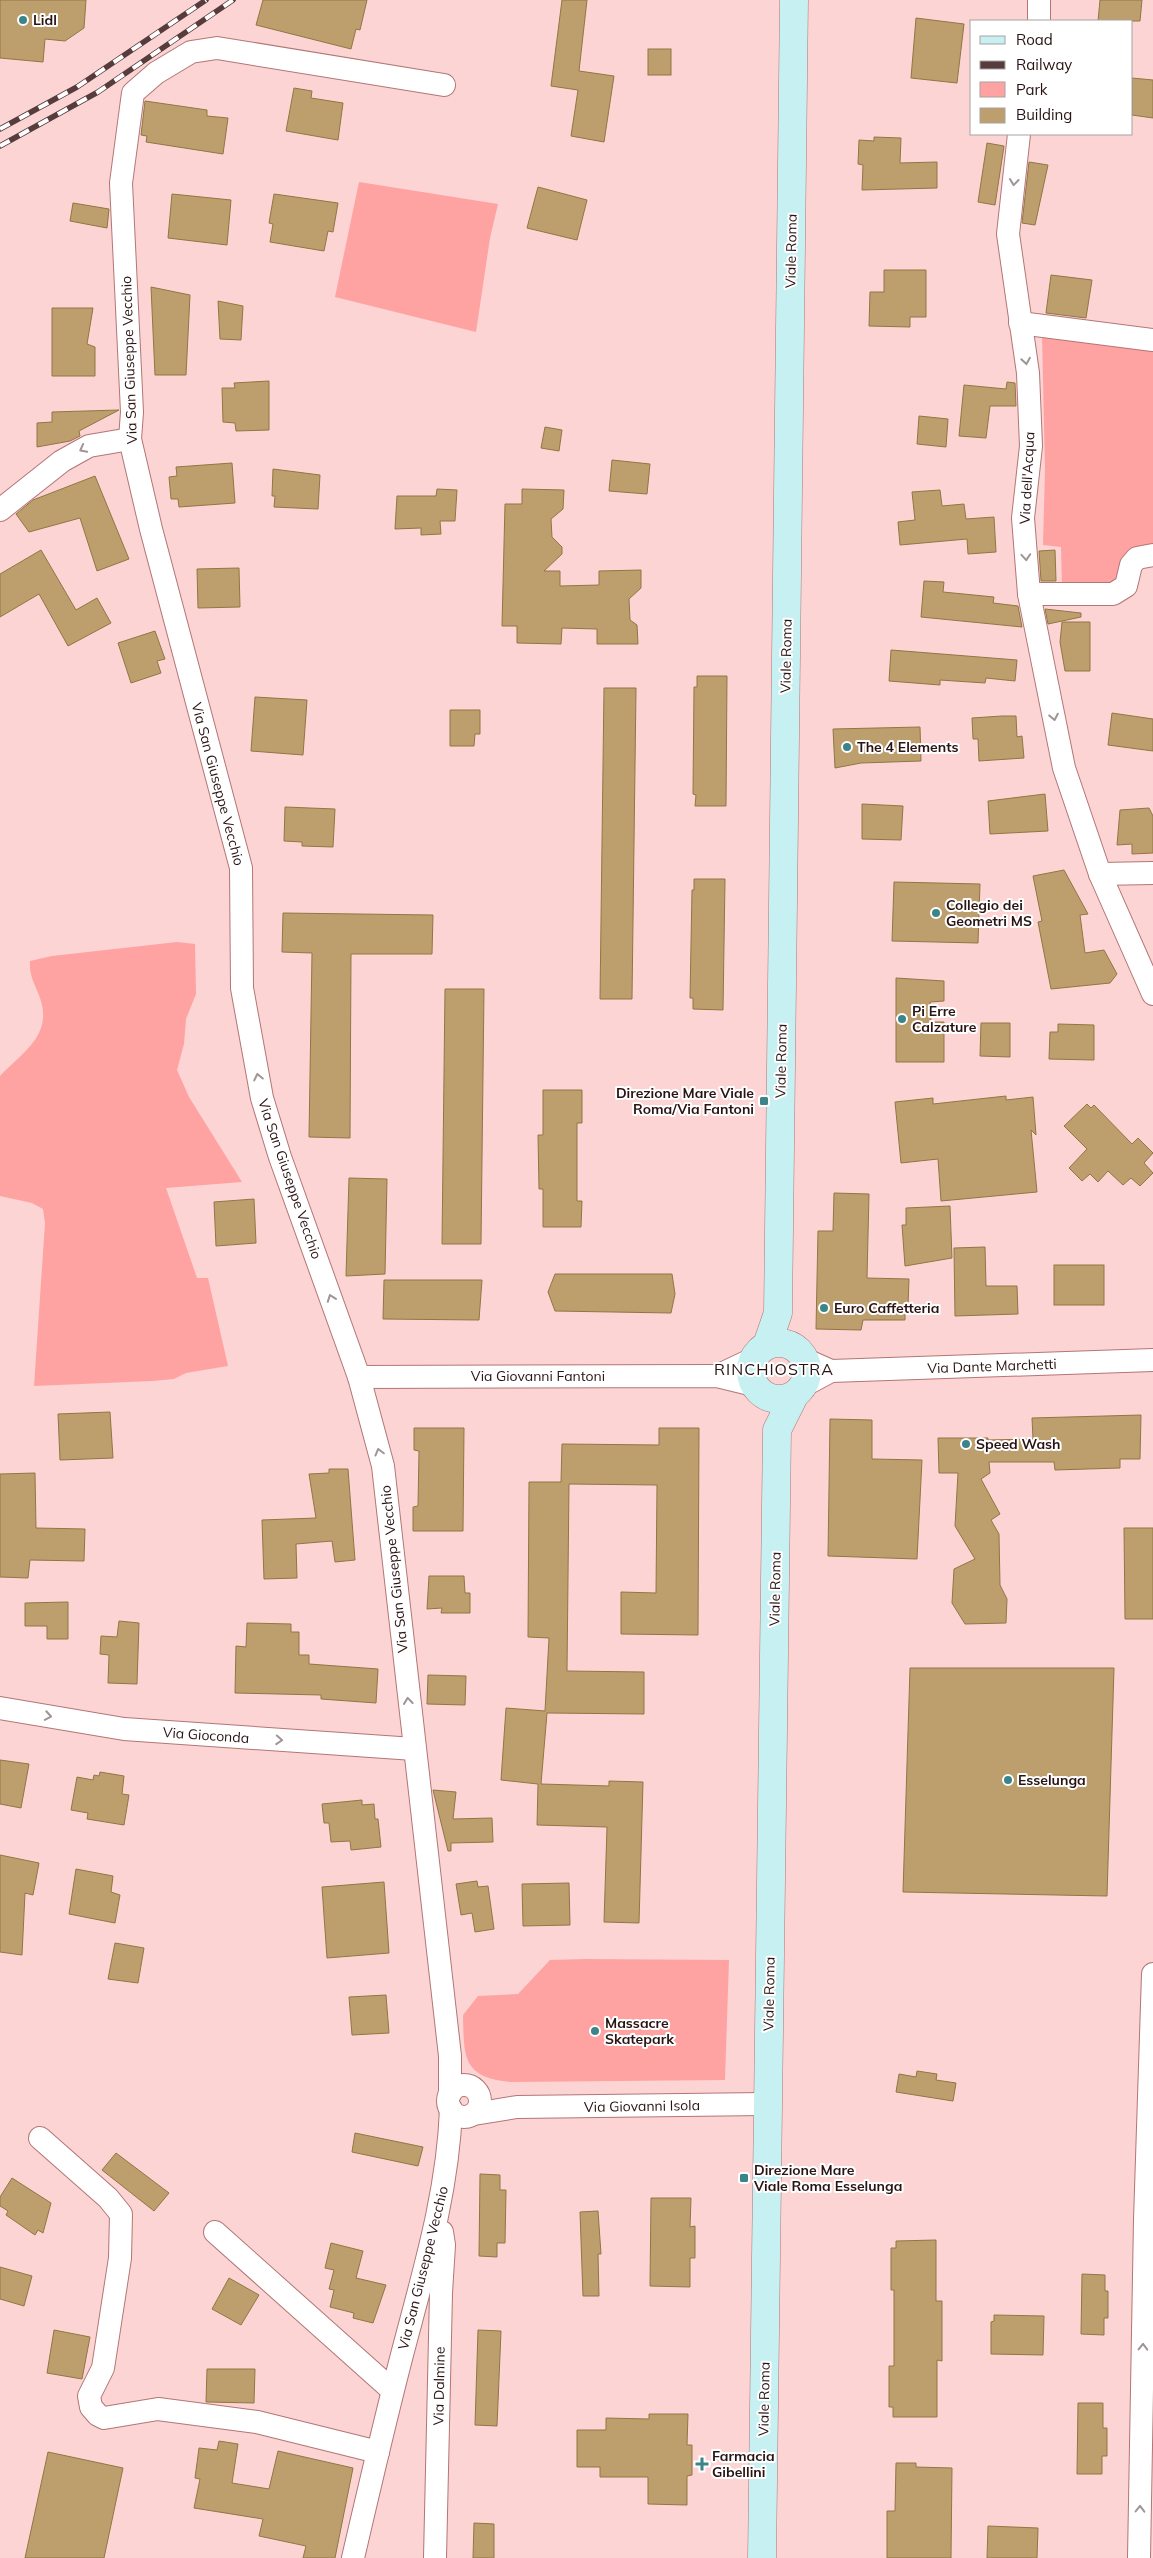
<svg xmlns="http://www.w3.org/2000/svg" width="1153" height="2558" viewBox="0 0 1153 2558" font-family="Mulish,sans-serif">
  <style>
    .green { fill: #fea3a2 }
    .building { fill: #bc9f6c; stroke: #917644 }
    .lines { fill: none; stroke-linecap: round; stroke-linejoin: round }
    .minor-casing { stroke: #b27675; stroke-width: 24 }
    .secondary-casing { stroke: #b27675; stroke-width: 29 }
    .minor { stroke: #fff; stroke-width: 22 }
    .secondary { stroke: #c6f0f2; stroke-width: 28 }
    .rail-casing { stroke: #563c3c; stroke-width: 5.5 }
    .rail { stroke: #fff; stroke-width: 4; stroke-dasharray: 11; stroke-linecap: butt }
    .oneway { stroke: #9f9595 }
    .poi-dot { fill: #3b8488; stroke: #fff; stroke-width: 2 }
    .labels { text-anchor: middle; stroke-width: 4; stroke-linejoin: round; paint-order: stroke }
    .poi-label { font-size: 14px; font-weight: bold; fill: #291313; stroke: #fff; text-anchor: start }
    .street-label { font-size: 14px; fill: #291313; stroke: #fff }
    .quarter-label { font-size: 16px; letter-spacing: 1px; fill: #291313; stroke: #fff }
  </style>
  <rect width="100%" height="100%" fill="#fcd4d3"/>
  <!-- green -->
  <g class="green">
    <polygon points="359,182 498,204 490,238 476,332 335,297"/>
    <polygon points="1042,336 1153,349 1153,552 1127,551 1120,583 1062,588 1061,547 1043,545 1045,469"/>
    <path d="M177,942L195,944L196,994L186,1019L184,1044L177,1070L189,1097L242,1182L166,1188L197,1278H208L228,1366L186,1373L174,1379L152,1381L34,1386L45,1223L43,1209L32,1203L0,1196V1076C23,1052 53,1035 40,998C35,984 29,976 30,961L52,956Z"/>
    <path d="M586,1959L729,1960L725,2080L510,2082C462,2077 464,2057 463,2015L478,1996L518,1994L550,1960Z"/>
  </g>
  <!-- building -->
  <g class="building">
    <polygon points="0,0 86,0 84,28 65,41 45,39 43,62 0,58"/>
    <polygon points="263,0 367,0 360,30 356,29 351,49 256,25"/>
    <polygon points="562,0 587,0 579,71 614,76 604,142 571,136 578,90 551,86"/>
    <polygon points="1100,0 1142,0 1140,21 1098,21"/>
    <polygon points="916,18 964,24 957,83 911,78"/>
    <rect x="648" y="49" width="23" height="26"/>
    <polygon points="1132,78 1153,80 1153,118 1132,115"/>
    <polygon points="294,88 312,91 311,98 343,103 338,140 286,131"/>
    <polygon points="145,101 207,110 207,116 228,118 223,154 146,142 147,136 141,135"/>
    <polygon points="874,137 901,138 900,163 937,162 937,188 862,190 863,165 858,164 859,140 874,141"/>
    <polygon points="987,143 1004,146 995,205 978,202"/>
    <polygon points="1029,162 1048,165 1035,225 1022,223"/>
    <polygon points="538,187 587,200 577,240 527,228"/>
    <polygon points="172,194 231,200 227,245 168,238"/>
    <polygon points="274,194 338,203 333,232 328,231 324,251 270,242 273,224 269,223"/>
    <polygon points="73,203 109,209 107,228 70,221"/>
    <polygon points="884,270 926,270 926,317 910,317 910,327 869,326 870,292 884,292"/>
    <polygon points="1051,275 1092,280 1086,318 1046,313"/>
    <polygon points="151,287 190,295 186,375 155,375"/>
    <polygon points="218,301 243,306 241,340 220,339"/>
    <polygon points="52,308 93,308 87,344 95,347 95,376 52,376"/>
    <polygon points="269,381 269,430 236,431 235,423 223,422 222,388 235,388 234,383"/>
    <polygon points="1007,382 1015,383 1016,406 990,406 986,438 959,436 964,385 1006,389"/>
    <polygon points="119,410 79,431 80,436 70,441 37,447 37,423 52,422 52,412"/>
    <polygon points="919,416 948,419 946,447 917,444"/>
    <polygon points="545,427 562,430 559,451 541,448"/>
    <polygon points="612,460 650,464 647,494 609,491"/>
    <polygon points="232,463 235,503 179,507 178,499 171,499 169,477 177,476 176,467"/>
    <polygon points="273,469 320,475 318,509 274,507 275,496 272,496"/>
    <polygon points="95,476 129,559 97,571 80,518 29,532 16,514 33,500"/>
    <polygon points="437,489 457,490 455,521 440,521 441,534 421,535 421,528 395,529 397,496 436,496"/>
    <polygon points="522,489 564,490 563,509 551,519 552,537 562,547 562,554 544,571 560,571 560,586 599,585 599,571 641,570 641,588 629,599 630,620 637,625 638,644 597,644 597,629 562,628 561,644 517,643 517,626 502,626 505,504 522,504"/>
    <polygon points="940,490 942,506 964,504 966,519 994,517 996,552 968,554 967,539 900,545 898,522 915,520 912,492"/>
    <polygon points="41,550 76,610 97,598 111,623 68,646 39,594 0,617 0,574"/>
    <polygon points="1055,550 1056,581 1041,581 1039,551"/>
    <polygon points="239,568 240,607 198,608 197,569"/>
    <polygon points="924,581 944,582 943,592 994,597 993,603 1018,606 1022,627 921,617"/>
    <polygon points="1045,609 1081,613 1081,617 1048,624"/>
    <polygon points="1062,622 1090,622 1090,671 1065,671 1060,642"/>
    <polygon points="155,631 165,659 157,661 161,673 131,683 118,643"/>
    <polygon points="891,650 1017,660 1015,681 986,678 985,683 940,680 940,685 889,681"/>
    <polygon points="697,676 727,676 726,806 695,806 696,795 693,794 694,687 697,687"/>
    <polygon points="604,688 636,688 632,999 600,999"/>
    <polygon points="255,697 307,700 303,755 251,751"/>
    <polygon points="450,710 480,710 480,734 475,734 474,746 450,746"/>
    <polygon points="1112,713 1153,719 1153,751 1108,745"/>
    <polygon points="1002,716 1016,716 1017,737 1022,736 1024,758 979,761 978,739 973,739 972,718"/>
    <polygon points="920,727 921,761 861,763 835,768 833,729"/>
    <polygon points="1045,794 1048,831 990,834 988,801"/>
    <polygon points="862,804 903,806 901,840 862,839"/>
    <polygon points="285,807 335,809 333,847 302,846 302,842 284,841"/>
    <polygon points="1149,808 1153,816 1153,853 1132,854 1132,844 1117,845 1120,810"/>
    <polygon points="1064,870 1088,914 1080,915 1085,953 1104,950 1117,974 1110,983 1051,989 1038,922 1042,921 1033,876"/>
    <polygon points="694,879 725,879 723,1010 693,1009 693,998 690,998 692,890 694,890"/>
    <polygon points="894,882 980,884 978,943 892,941"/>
    <polygon points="283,913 433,915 432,954 351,954 350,1138 309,1137 312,953 282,952"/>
    <polygon points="896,978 944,981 944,1001 930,1002 931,1022 944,1022 944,1062 896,1062"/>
    <polygon points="445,989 484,989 481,1244 442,1244"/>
    <polygon points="981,1023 1010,1023 1010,1057 980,1056"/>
    <polygon points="1058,1024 1094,1025 1094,1060 1049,1059 1050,1032 1058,1032"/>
    <polygon points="543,1090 582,1090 582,1123 577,1123 577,1201 582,1201 581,1227 543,1227 543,1189 539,1189 538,1135 543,1135"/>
    <polygon points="1006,1096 1006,1100 1033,1097 1036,1135 1031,1130 1037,1192 941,1201 938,1159 901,1163 895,1102 933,1098 933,1104"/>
    <polygon points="1087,1104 1091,1108 1094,1105 1132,1144 1138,1138 1153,1153 1144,1163 1153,1173 1140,1186 1131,1178 1123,1185 1108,1171 1098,1182 1090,1174 1082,1181 1069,1168 1087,1149 1064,1126"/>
    <polygon points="349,1178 387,1179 385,1274 346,1276"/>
    <polygon points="834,1193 869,1194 867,1278 909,1279 908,1306 905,1306 905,1320 863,1320 861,1330 816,1329 818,1231 833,1231"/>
    <polygon points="254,1199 256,1243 216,1246 214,1202"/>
    <polygon points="950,1206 952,1258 905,1266 902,1225 906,1225 906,1208"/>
    <polygon points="985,1247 986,1286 1017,1286 1018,1314 955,1316 954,1248"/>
    <rect x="1054" y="1265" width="50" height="40"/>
    <polygon points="555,1274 672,1274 675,1294 671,1313 555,1311 548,1292"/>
    <polygon points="384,1280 482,1280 479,1320 383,1319"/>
    <polygon points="110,1412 113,1458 60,1460 58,1414"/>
    <polygon points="1141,1415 1140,1459 1120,1459 1120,1468 1055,1470 1054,1462 989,1462 990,1473 981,1479 1000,1514 991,1520 999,1534 1000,1585 1007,1599 1006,1623 965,1624 952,1603 954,1569 975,1559 955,1526 958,1473 939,1473 938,1438 988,1438 988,1440 1033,1439 1032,1418"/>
    <polygon points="830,1419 872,1420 872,1459 922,1460 917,1559 828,1556"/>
    <polygon points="414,1428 464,1428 463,1531 413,1531 413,1507 418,1506 419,1451 414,1450"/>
    <polygon points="659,1428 699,1428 698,1635 621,1634 621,1592 656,1593 657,1485 569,1484 567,1671 644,1672 644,1714 547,1713 541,1784 609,1786 609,1781 643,1782 639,1923 604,1922 607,1827 537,1825 538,1784 501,1780 506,1708 545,1711 549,1638 528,1637 529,1482 561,1482 562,1444 659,1445"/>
    <polygon points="329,1469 348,1469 355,1560 335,1562 332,1541 296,1544 297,1578 264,1579 262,1520 316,1518 309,1474 329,1473"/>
    <polygon points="35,1473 36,1528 85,1529 84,1561 30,1560 28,1578 0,1577 0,1474"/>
    <polygon points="1124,1528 1153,1528 1153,1619 1125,1619"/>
    <polygon points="429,1576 464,1576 465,1593 470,1593 470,1613 441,1613 442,1608 427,1609"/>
    <polygon points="68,1602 68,1639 47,1639 47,1626 25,1626 25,1603"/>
    <polygon points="119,1621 139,1623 137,1684 108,1683 109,1655 100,1654 101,1636 117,1637"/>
    <polygon points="247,1623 291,1624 291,1632 299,1632 299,1655 309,1655 309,1664 378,1669 376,1703 321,1699 321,1695 235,1693 236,1646 246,1647"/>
    <polygon points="910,1668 1114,1668 1107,1896 903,1892"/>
    <polygon points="428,1675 466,1676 465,1705 427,1704"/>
    <polygon points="0,1760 29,1764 21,1808 0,1804"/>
    <polygon points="100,1772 124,1776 122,1794 129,1795 124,1825 87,1819 88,1813 71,1810 77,1777 93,1780 94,1775 99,1776"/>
    <polygon points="433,1790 456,1792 453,1819 492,1818 493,1842 451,1843 451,1851 448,1851"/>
    <polygon points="362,1800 362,1805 374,1804 375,1819 378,1819 381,1847 351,1850 350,1841 331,1842 329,1823 324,1823 322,1804"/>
    <polygon points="0,1855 39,1863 33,1895 25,1893 22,1955 0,1952"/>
    <polygon points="76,1869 113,1876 111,1892 120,1895 115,1923 69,1914"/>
    <polygon points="477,1881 478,1887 488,1886 494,1929 475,1932 472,1913 461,1915 456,1884"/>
    <polygon points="384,1882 389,1953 327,1958 322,1887"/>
    <polygon points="569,1883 570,1925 523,1926 522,1884"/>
    <polygon points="115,1943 144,1948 138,1983 108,1979"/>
    <polygon points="386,1995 389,2033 352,2035 349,1997"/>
    <polygon points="917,2071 937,2074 936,2080 956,2083 953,2101 896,2092 899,2074 916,2077"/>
    <polygon points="355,2133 423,2147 418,2166 352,2152"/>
    <polygon points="116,2153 169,2193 154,2211 102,2170"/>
    <polygon points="480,2174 500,2175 500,2190 506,2190 505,2243 497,2243 497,2257 479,2256"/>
    <polygon points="12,2178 51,2203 43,2233 38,2230 35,2235 6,2215 8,2211 0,2206 0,2197"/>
    <polygon points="651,2198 691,2198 690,2227 695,2226 695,2258 690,2258 690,2287 650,2286"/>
    <polygon points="598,2211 601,2254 598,2254 599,2296 583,2296 580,2212"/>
    <polygon points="936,2240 936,2301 942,2301 942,2361 937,2360 937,2417 893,2417 893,2407 889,2407 889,2366 894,2366 894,2290 891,2290 891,2248 896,2248 896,2241"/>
    <polygon points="331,2243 363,2251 356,2278 386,2285 373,2323 353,2318 354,2313 330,2307 334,2290 329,2289 334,2270 325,2268"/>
    <polygon points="0,2267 32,2276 24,2306 0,2299"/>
    <polygon points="1082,2274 1105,2275 1105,2291 1108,2291 1108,2318 1104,2318 1104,2335 1081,2334"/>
    <polygon points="229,2278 259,2295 241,2325 212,2309"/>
    <polygon points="994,2315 1044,2316 1043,2355 991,2354 991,2322 994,2321"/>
    <polygon points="54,2330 90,2337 82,2379 47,2373"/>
    <polygon points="478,2330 501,2331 497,2426 475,2425"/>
    <polygon points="207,2369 255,2369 254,2403 206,2402"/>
    <polygon points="1078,2403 1103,2403 1103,2428 1107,2428 1107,2456 1102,2456 1102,2474 1077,2474"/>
    <polygon points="649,2414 688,2414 687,2445 692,2445 692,2475 687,2476 687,2505 648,2504 648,2477 600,2477 600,2467 577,2467 577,2430 606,2430 606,2418 649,2419"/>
    <polygon points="219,2441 238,2444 232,2483 269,2489 278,2451 353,2468 335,2558 303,2558 306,2546 259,2536 263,2519 194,2508 200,2479 195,2478 199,2448 217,2450"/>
    <polygon points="48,2452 123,2468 104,2558 25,2558"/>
    <polygon points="896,2463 916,2463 916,2467 952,2468 951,2558 887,2558 887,2511 895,2511"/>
    <polygon points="474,2523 494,2524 494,2558 473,2558"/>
    <polygon points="988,2526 1038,2528 1037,2558 987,2558"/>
  </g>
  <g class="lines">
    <!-- minor casing -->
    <g class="minor-casing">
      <g id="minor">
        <polyline points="1039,0 1039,21"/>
        <polyline points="444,85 217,48 191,52 156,73 133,93 121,183 132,412 130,439 151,529 241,868 242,988 262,1098 280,1157 359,1377 383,1466 450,2056 450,2094"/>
        <polyline points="1019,134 1008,234 1028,373 1031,446 1023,518 1029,594 1064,768 1100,874 1153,994"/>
        <polyline points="1020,323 1153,340"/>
        <polyline points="0,510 62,461 89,446 130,439"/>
        <polyline points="1029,594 1113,594 1126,586 1131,565 1137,558 1153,555"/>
        <polyline points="1100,874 1153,873"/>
        <polyline points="804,1359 831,1371"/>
        <polyline points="717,1376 753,1359"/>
        <polyline points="359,1377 717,1376 754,1385"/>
        <polyline points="803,1386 831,1371 1153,1360"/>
        <polyline points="0,1708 124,1729 414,1749"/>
        <circle cx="464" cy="2101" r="16"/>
        <polyline points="474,2114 517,2107 768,2104"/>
        <polyline points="40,2138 108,2198 121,2214 120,2258 103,2368 89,2396 91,2407 98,2415 104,2418 158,2409 257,2422 378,2452"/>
        <polyline points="215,2232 392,2390"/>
        <path d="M353,2558C369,2489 385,2420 403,2351C424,2271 448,2192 451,2109"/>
        <polyline points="435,2558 441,2293 444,2245 442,2232"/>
        <polyline points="1139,2558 1145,2220 1153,1974"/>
      </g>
    </g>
    <!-- secondary casing -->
    <g class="secondary-casing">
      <g id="secondary">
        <circle cx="779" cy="1371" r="28"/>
        <polyline points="767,1345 778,1313 794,0"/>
        <polyline points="762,2558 777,1430 794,1396"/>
      </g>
    </g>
    <!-- minor -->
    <use href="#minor" class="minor"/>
    <!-- secondary -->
    <use href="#secondary" class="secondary"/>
    <!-- rail casing -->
    <g class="rail-casing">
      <g id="rail">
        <polyline points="0,129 77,87 206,0"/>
        <polyline points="0,146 98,92 233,0"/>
      </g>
    </g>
    <!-- rail -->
    <use href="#rail" class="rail"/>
  </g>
  <!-- one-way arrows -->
  <defs><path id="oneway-chevron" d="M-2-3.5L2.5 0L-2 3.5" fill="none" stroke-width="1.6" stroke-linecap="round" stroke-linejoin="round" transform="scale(1.25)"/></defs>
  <g class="oneway">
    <use href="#oneway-chevron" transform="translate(1014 182) rotate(96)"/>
    <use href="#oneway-chevron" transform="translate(1026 361) rotate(81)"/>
    <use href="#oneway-chevron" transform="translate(83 449) rotate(152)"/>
    <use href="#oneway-chevron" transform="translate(1026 557) rotate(86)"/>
    <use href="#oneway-chevron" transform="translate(1054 717) rotate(79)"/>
    <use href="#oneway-chevron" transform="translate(258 1077) rotate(-102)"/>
    <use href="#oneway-chevron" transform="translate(331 1298) rotate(-110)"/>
    <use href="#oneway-chevron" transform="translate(379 1452) rotate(-105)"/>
    <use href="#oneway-chevron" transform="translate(408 1701) rotate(-96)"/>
    <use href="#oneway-chevron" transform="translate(48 1716) rotate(10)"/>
    <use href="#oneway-chevron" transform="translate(279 1740) rotate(4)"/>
    <use href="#oneway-chevron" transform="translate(1143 2347) rotate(-89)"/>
    <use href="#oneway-chevron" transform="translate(1140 2509) rotate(-89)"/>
  </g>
  <!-- markers -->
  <g class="poi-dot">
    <circle cx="23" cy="20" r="5"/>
    <circle cx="847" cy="747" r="5"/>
    <circle cx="936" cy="913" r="5"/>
    <circle cx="902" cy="1019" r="5"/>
    <rect x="759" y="1096" width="10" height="10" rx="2.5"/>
    <circle cx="824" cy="1308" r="5"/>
    <circle cx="966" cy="1444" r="5"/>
    <circle cx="1008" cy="1780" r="5"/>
    <circle cx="595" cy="2031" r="5"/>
    <rect x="739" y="2173" width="10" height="10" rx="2.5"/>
    <path d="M699.5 2456.5h5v5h5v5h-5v5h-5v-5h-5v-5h5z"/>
  </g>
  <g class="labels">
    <!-- poi labels -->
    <g class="poi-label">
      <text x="33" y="25">Lidl</text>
      <text x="857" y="752">The 4 Elements</text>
      <text x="946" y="910">Collegio dei<tspan x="946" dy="16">Geometri MS</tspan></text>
      <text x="912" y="1016">Pi Erre<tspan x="912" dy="16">Calzature</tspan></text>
      <text x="754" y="1098" text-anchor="end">Direzione Mare Viale<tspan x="754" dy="16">Roma/Via Fantoni</tspan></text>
      <text x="834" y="1313">Euro Caffetteria</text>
      <text x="976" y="1449">Speed Wash</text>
      <text x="1018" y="1785">Esselunga</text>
      <text x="605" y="2028">Massacre<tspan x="605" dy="16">Skatepark</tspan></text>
      <text x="754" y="2175">Direzione Mare<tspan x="754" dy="16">Viale Roma Esselunga</tspan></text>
      <text x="712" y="2461">Farmacia<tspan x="712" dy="16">Gibellini</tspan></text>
    </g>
    <!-- street labels -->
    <g class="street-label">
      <text transform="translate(791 251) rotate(-89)" y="5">Viale Roma</text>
      <text transform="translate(129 360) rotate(-92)" y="5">Via San Giuseppe Vecchio</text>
      <text transform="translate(1027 478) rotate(-87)" y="5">Via dell'Acqua</text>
      <text transform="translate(786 656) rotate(-89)" y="5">Viale Roma</text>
      <text transform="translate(218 784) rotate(75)" y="5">Via San Giuseppe Vecchio</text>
      <text transform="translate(781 1061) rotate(-89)" y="5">Viale Roma</text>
      <text transform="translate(290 1179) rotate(71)" y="5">Via San Giuseppe Vecchio</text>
      <text transform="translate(992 1366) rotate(-2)" y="5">Via Dante Marchetti</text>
      <text x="538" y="1381">Via Giovanni Fantoni</text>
      <text transform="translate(394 1569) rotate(-96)" y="5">Via San Giuseppe Vecchio</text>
      <text transform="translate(775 1589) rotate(-89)" y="5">Viale Roma</text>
      <text transform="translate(206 1735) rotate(4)" y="5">Via Gioconda</text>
      <text transform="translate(769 1994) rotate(-89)" y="5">Viale Roma</text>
      <text transform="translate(642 2106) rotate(-1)" y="5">Via Giovanni Isola</text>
      <text transform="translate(423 2268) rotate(-76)" y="5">Via San Giuseppe Vecchio</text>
      <text transform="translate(439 2386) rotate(-89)" y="5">Via Dalmine</text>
      <text transform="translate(764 2399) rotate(-89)" y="5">Viale Roma</text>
    </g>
    <!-- quarter labels -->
    <g class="quarter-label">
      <text x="774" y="1375">RINCHIOSTRA</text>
    </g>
  </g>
  <!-- legend -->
  <rect x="970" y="20" width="162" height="115" fill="#ffffff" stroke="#a9a1a1"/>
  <rect x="980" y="36" width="25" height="8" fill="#c6f0f2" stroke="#a9a1a1"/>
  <text x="1016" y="45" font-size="15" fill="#291313">Road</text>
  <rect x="980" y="61" width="25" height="8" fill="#563c3c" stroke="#a9a1a1"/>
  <text x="1016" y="70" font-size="15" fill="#291313">Railway</text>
  <rect x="980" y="82" width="25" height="15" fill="#fea3a2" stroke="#a9a1a1"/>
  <text x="1016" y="95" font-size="15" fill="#291313">Park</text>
  <rect x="980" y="108" width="25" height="15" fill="#bc9f6c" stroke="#a9a1a1"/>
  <text x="1016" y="120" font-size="15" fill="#291313">Building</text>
</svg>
